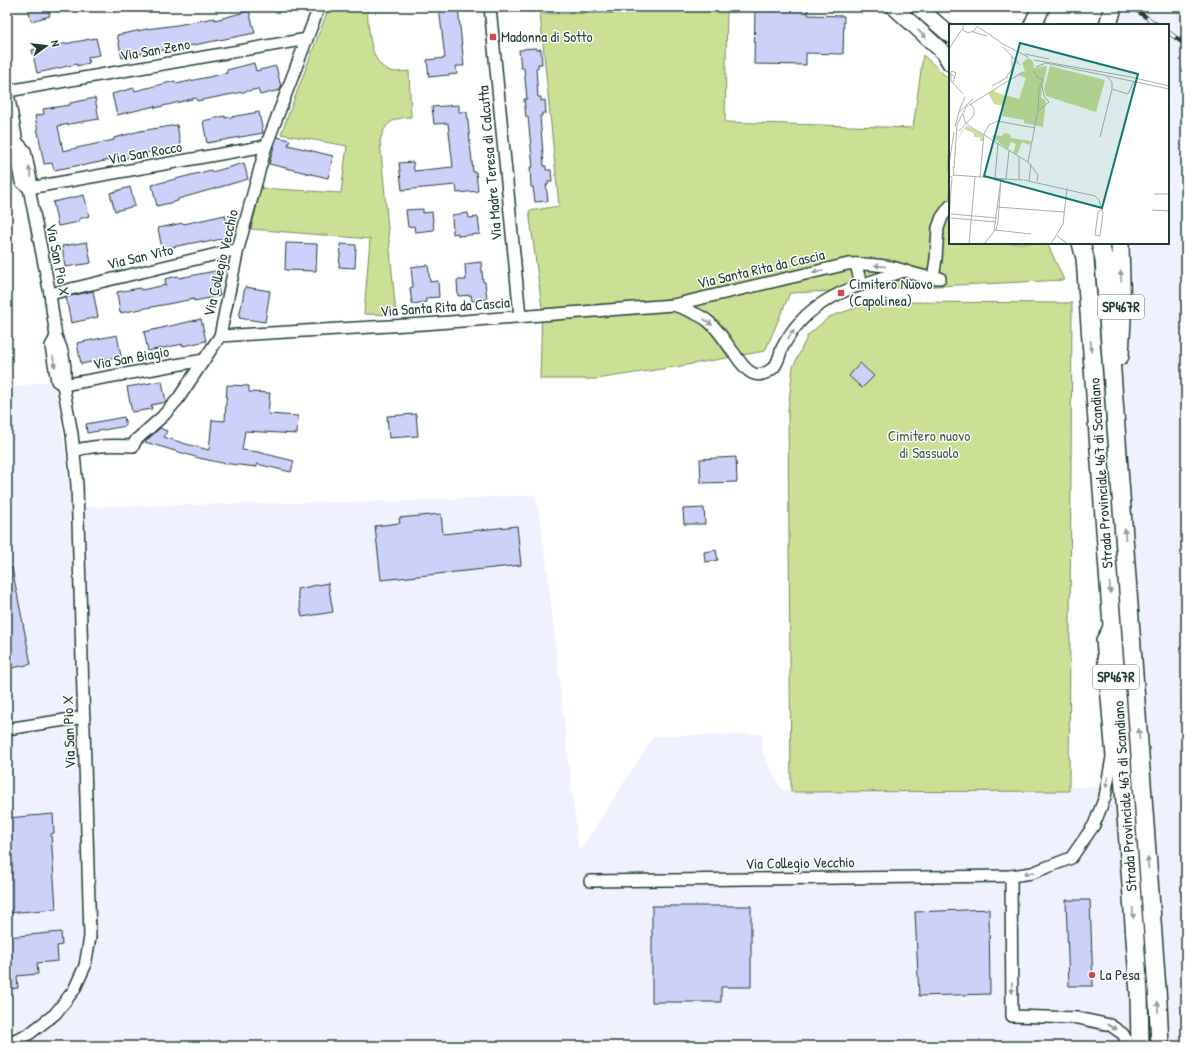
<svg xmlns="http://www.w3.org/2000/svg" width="1193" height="1053" viewBox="0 0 1193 1053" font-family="'Patrick Hand',sans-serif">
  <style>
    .built { fill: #f0f1fe }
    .green { fill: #cbe095; stroke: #758e64 }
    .building { fill: #cdd1fa; stroke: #1f3d34 }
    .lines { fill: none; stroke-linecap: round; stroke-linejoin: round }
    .minor-casing { stroke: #1f3d34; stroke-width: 14 }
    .secondary-casing { stroke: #1f3d34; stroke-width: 18 }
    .primary-casing { stroke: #1f3d34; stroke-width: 20 }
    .minor { stroke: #fff; stroke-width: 11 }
    .secondary { stroke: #fff; stroke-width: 15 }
    .primary { stroke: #fff; stroke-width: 17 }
    .rail-casing { stroke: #1f3d34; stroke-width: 4.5 }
    .rail { stroke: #fff; stroke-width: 3; stroke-dasharray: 9; stroke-linecap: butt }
    .oneway { fill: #8f9e9a }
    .poi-dot { fill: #d1495b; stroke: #fff; stroke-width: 1.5 }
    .labels { text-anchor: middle; stroke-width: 3; stroke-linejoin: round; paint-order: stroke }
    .shield { fill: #fff; stroke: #627771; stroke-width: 1 }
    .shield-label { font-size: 14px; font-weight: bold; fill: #1f3d34 }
    .poi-label { font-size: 15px; fill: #1f3d34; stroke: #fff; text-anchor: start }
    .street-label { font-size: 15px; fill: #1f3d34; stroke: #fff }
    .park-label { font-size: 15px; fill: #415e47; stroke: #fff }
    .inset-road { fill: none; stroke: #a5b1ae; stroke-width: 1 }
    .view { fill: #0f766e; fill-opacity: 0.15; stroke: #0f766e; stroke-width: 2 }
    .inset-edge { fill: none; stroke: #1f3d34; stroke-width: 2 }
  </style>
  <rect width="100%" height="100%" fill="#fff"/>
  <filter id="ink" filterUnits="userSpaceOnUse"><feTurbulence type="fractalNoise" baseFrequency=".025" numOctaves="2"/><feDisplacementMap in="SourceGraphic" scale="8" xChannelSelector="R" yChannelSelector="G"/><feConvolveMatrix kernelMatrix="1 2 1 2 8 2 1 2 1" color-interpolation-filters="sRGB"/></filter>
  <g filter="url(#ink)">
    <!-- built -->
    <g class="built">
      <polygon points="528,7 628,7 628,13 540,14"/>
      <polygon points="1119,7 1186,7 1186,1046 7,1046 7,388 55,380 73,507 403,501 536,495 545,552 579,852 654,736 762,734 762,751 782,790 1141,786 1126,418 1119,358 1132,354 1129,313 1132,243 1168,243 1168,25 1122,25"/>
    </g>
    <!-- green -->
    <g class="green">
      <path d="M329,7H367C369,28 368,70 396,72C400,72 405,71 409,71L411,117C392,118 385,123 380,141L396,315L364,314L370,239L251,229L261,188L341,193L347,146L281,134Z"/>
      <polygon points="628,7 727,7 725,122 913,128 923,55 950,80 950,243 1047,243 1064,280 790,293 765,351 681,366 596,379 540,379 542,307 529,211 559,206 540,14 628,13"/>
      <polygon points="896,302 1072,303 1069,791 791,792 788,410 793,367 808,335 829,317 864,305"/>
    </g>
    <!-- building -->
    <g class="building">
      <polygon points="28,7 47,7 50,16 31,21"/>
      <polygon points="439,7 458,7 464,66 456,66 457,74 429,77 427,60 445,58"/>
      <polygon points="755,7 808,7 808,15 844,16 843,54 806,53 806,65 754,64"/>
      <polygon points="249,11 255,33 179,48 157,51 157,50 122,58 117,35 147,29 177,25 214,18 215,20"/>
      <polygon points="96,38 100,55 88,57 89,63 77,66 77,64 37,73 32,50"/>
      <polygon points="536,48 536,50 541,49 542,64 538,64 538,68 536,68 538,97 541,97 541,101 545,100 546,113 542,113 542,116 540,116 544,166 546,166 546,170 551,170 552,182 548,182 548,185 546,185 548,201 535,202 533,187 531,187 530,167 533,167 528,117 526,117 524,99 527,99 524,68 521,68 519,50 523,50 523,49"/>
      <polygon points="254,63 256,71 276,66 281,87 280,90 260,95 258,89 197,101 196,98 155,108 155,106 117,115 112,94 134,88 135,91 175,81 176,84 227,73 227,70"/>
      <polygon points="95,98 99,119 58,126 63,151 114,140 114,138 140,131 177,125 181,148 158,152 158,150 119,160 119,158 81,166 81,165 54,170 52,163 44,164 35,116 44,114 43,109 70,105 70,103"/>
      <polygon points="459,105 459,112 467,112 473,172 476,172 478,191 457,193 456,185 402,190 399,163 413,162 414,171 453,167 448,123 434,124 432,107"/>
      <polygon points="259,112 263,133 207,143 203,121 225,116 225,118"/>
      <polygon points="277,137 290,140 288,145 333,156 328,178 269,164"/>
      <polygon points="244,163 248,179 178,199 178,201 157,206 152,185 211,170 212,172"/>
      <polygon points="130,187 135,206 115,211 110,193"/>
      <polygon points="84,195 89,216 79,219 79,222 58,226 53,202"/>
      <polygon points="423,209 423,213 432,212 434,230 415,232 414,226 408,227 406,210"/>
      <polygon points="468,213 469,218 478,217 480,234 458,236 458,233 453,234 452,215"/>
      <polygon points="225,215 230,237 203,243 203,241 162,249 158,228 183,223 184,224"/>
      <polygon points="87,242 91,263 65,267 62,246"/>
      <polygon points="286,243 317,244 316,271 285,270"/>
      <polygon points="341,244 356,245 355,268 339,267"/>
      <polygon points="481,262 483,282 485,282 487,299 472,301 471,295 458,296 457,280 466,280 465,264"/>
      <polygon points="428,265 430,282 438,281 439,297 426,298 426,302 412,304 410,288 413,287 411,267"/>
      <polygon points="215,271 220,296 194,301 194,299 120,313 117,292 140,288 141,290 166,285 165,279 178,276 179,278"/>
      <polygon points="245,287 270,291 265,322 239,318"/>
      <polygon points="93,291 98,317 71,323 66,297"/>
      <polygon points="201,319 206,341 183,346 183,344 148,351 144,332"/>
      <polygon points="117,335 121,356 81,364 77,343"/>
      <polygon points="860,363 874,376 862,388 849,376"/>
      <polygon points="162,381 166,402 151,405 152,409 132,412 127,387"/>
      <polygon points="227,385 249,386 249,392 270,393 268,414 298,416 297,434 245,431 242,450 258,452 294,461 291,472 257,464 257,467 222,463 199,458 145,442 160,428 167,431 164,437 186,444 209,450 212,420 225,421"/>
      <polygon points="416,414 418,436 389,438 387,416"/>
      <polygon points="124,417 126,426 87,433 86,424"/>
      <polygon points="736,457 737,482 701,483 700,459"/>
      <polygon points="704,508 705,524 684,524 683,509"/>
      <polygon points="441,514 443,534 517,526 521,565 381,580 375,526 400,523 399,518"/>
      <polygon points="716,550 718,560 705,562 704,552"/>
      <polygon points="12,568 31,664 7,669 7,569"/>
      <polygon points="328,583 333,612 302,617 297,589"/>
      <polygon points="53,814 54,833 51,834 56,909 7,913 7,818"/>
      <polygon points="1066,900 1090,900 1093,986 1069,986"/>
      <polygon points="652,906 751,906 751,987 721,987 721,1002 652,1002"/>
      <polygon points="989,909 990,994 919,996 915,912"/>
      <polygon points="61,932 62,945 57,946 58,961 37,963 38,974 17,976 18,988 7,989 7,937"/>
    </g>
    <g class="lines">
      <!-- minor casing -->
      <g class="minor-casing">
        <g id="minor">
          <polyline points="490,7 520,316"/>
          <polyline points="7,88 17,142 15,153 21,182 29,188 31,180 25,151 17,142 7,139"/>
          <polyline points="8,91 307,39"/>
          <polyline points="856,264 861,285"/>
          <polyline points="933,278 936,259 938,228 942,217 950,206"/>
          <polyline points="50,294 238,249"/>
          <path d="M674,305C685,309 700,314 709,322C719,330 726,343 734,353C739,360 744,369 752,373C759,377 768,373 774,367C778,363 780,354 782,348C787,339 792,330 799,323C825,292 868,283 904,271"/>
          <path d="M220,336L424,324L673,305L848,264C862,263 878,265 892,267C908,271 923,279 940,278"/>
          <polyline points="56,337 51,346 57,381 63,385"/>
          <polyline points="63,385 204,360"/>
          <path d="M74,451C92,445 114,445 133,446L136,440L163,416L178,399L220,336L238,249L266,146L319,7"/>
          <polyline points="1111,623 1102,640 1112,757 1105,797 1094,825 1071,858 1032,873 1011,876 1012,1016 1078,1018 1110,1025 1123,1034 1129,1046"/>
          <polyline points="7,729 84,717"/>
          <polyline points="590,881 1011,876"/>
          <path d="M7,1043L29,1034L55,1014L74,990L85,966L90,937L77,485L72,434L63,385C68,373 63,348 56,337L50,294L29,188L266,146"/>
        </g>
      </g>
      <!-- secondary casing -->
      <g class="secondary-casing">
        <g id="secondary">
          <polyline points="894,7 944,53 950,63"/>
          <polyline points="918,7 950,35"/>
        </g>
      </g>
      <!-- primary casing -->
      <g class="primary-casing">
        <g id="primary">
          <polyline points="1033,25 1041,7"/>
          <polyline points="1108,25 1113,7"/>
          <polyline points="1081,243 1085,258 1139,993 1140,1046"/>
          <polyline points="1100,243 1104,259 1105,276 1158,1003 1160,1046"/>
          <polyline points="1120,243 1122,319 1120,356"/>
        </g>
      </g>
      <!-- minor -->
      <use href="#minor" class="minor"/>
      <!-- secondary -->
      <use href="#secondary" class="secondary"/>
      <!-- primary -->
      <use href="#primary" class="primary"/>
      <!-- rail casing -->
      <g class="rail-casing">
        <g id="rail">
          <polyline points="1132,7 1157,25"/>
          <polyline points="1168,32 1186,45"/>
        </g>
      </g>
      <!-- rail -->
      <use href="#rail" class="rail"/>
    </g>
    <!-- one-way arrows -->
    <defs><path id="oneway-solid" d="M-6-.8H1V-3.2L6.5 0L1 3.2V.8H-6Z"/></defs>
    <g class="oneway">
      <use href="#oneway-solid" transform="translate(922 34) rotate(43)"/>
      <use href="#oneway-solid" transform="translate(30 172) rotate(-102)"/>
      <use href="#oneway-solid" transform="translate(880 266) rotate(-174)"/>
      <use href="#oneway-solid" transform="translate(818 271) rotate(167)"/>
      <use href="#oneway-solid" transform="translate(1121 276) rotate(-91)"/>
      <use href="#oneway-solid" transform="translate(708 322) rotate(36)"/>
      <use href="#oneway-solid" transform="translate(791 334) rotate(-57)"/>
      <use href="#oneway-solid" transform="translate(1091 346) rotate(86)"/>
      <use href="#oneway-solid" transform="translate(54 362) rotate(80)"/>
      <use href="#oneway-solid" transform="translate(1125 534) rotate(-94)"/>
      <use href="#oneway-solid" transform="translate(1110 588) rotate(86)"/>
      <use href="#oneway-solid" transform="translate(1139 734) rotate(-94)"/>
      <use href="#oneway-solid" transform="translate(1107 782) rotate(100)"/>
      <use href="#oneway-solid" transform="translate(1148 863) rotate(-94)"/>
      <use href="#oneway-solid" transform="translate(1029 873) rotate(168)"/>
      <use href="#oneway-solid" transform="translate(1133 913) rotate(86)"/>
      <use href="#oneway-solid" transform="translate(1012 988) rotate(89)"/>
      <use href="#oneway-solid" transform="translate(1158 1007) rotate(-93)"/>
      <use href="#oneway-solid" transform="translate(1112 1027) rotate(30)"/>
    </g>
  </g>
  <!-- markers -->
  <g class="poi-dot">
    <rect x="489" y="33" width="8" height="8" rx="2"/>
    <rect x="837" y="289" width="8" height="8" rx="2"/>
    <circle cx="1092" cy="975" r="4"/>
  </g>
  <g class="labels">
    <!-- shield labels -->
    <g class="shield">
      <rect x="1098" y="295" width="46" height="24" rx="3"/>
      <rect x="1093" y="665" width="46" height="24" rx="3"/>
    </g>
    <g class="shield-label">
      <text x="1121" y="312">SP467R</text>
      <text x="1116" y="682">SP467R</text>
    </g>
    <!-- poi labels -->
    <g class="poi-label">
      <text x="501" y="42">Madonna di Sotto</text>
      <text x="849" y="289">Cimitero Nuovo<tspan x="849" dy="17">(Capolinea)</tspan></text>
      <text x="1100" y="980">La Pesa</text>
    </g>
    <!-- street labels -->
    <g class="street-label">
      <text transform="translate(155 50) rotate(-10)" y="5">Via San Zeno</text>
      <text transform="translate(145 153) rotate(-10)" y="5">Via San Rocco</text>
      <text transform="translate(490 163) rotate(-95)" y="5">Via Madre Teresa di Calcutta</text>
      <text transform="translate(140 257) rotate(-13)" y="5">Via San Vito</text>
      <text transform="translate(58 260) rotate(79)" y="5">Via San Pio X</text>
      <text transform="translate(221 263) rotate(-77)" y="5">Via Collegio Vecchio</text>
      <text transform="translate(761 269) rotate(-13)" y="5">Via Santa Rita da Cascia</text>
      <text transform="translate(445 307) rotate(-4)" y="5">Via Santa Rita da Cascia</text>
      <text transform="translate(131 358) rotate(-10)" y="5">Via San Biagio</text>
      <text transform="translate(1101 473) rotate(-94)" y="5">Strada Provinciale 467 di Scandiano</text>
      <text transform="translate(69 732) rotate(-92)" y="5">Via San Pio X</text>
      <text transform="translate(1125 796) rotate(-94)" y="5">Strada Provinciale 467 di Scandiano</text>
      <text transform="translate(800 863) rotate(-1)" y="5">Via Collegio Vecchio</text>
    </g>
    <!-- park labels -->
    <g class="park-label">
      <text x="929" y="441">Cimitero nuovo<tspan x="929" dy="17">di Sassuolo</tspan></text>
    </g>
  </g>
  <!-- overview -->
  <g transform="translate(949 24)">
    <rect width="220" height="220" fill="#fff"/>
    <path d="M79,34L84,37L85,44L98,42L92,73L97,77L94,103L75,99V96L53,92L55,82L45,80L39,69L45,65L46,68L70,75L77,54L69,51L76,47L73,39ZM101,42L156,56L147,88L97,72L95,65ZM18,102L34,110V117H31V113H25V109L15,105L10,114L13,106ZM55,109L61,110L62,114L82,117L81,121L73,118L68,131L64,129L67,120L62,118L59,125L43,113L44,111L53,112Z" fill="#cbe095"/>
    <path class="inset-road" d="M14,0V6L19,9L25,7L28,2M28,2L54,20L79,33M24,8L38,12M54,23L71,41M0,25L13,5M76,30L100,35M85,36L182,53L220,62M87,43L97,39L220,65M85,47L88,53L94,56M2,51V57L14,70M57,53L63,45V32M158,53L163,58V65L179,70L185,57M4,58L7,49L3,47L1,50L5,52M43,62L59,53M90,86L100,78L95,72L93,61M10,87L16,73M14,90L16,98L22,103L79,138L89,151L88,157M6,103L10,88L24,75M10,107L25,91V85L22,80M151,113L163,65M60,127L57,155L74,156M79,138L89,86L90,65L94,55M0,140L5,108M5,144L8,101L17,83L74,48M5,151L57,155H52M31,153L35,110L40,101L48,97L86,104M0,154L5,151L4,143M46,154L49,119M70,155V133M75,156L146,172L150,176L154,189L151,212L146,211L149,188L152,186M80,157L82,140M205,170H220M48,183L115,188M203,186L220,187M2,190L48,194M0,192L3,154M2,194L47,198M45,206L52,155M46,206L82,210M108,212L119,220M20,220L26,153M35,220L47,205L49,198L52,155M102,220L114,200L118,164"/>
    <path class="view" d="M71,19L189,50L153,184L35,152Z"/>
    <rect width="220" height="220" class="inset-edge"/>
  </g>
  <!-- margin -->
  <rect width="1193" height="1053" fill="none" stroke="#fff" stroke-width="24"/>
  <rect x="12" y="12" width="1169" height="1029" fill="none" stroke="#1f3d34" stroke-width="1.5" filter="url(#ink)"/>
  <!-- north arrow -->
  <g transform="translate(46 46) rotate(75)" stroke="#ffffff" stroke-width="3" paint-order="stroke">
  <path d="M0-3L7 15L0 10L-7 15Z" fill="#1f3d34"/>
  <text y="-6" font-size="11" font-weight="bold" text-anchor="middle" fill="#1f3d34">N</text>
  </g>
</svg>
